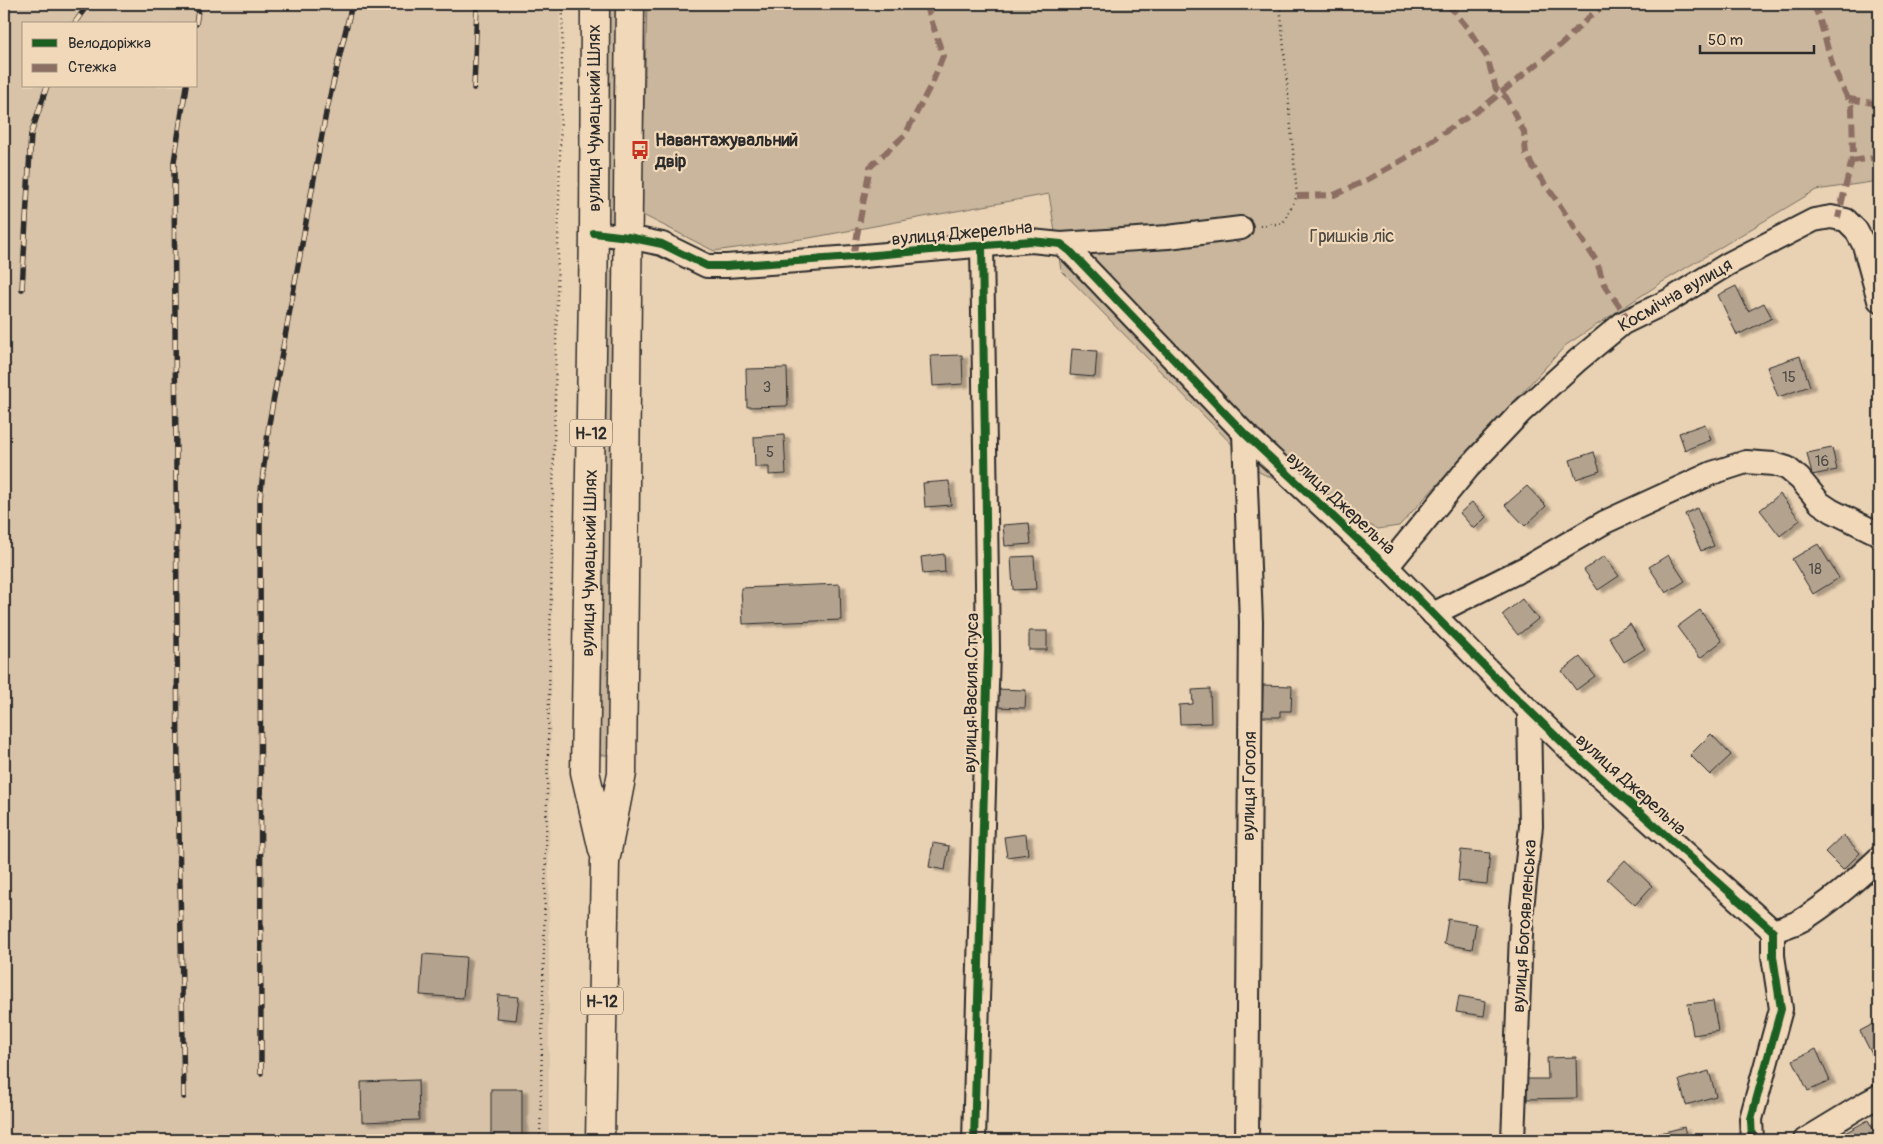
<svg xmlns="http://www.w3.org/2000/svg" width="1883" height="1144" viewBox="0 0 1883 1144" font-family="Pangolin,sans-serif">
  <style>
    .built { fill: #d9c3a8; fill-rule: evenodd }
    .green { fill: #c9b69c; stroke: #7a7064 }
    .building { fill: #b3a28e; stroke: #2b2b2b; filter: url(#shadow) }
    .lines { fill: none; stroke-linecap: round; stroke-linejoin: round }
    .minor-casing { stroke: #2b2b2b; stroke-width: 26 }
    .major-casing { stroke: #2b2b2b; stroke-width: 31 }
    .path { stroke: #2b2b2b; stroke-width: 2.5; stroke-dasharray: 1 4; stroke-linecap: butt }
    .minor { stroke: #f1d8b9; stroke-width: 22 }
    .major { stroke: #f1d8b9; stroke-width: 28 }
    .rail-casing { stroke: #2b2b2b; stroke-width: 5.5 }
    .rail { stroke: #f1d8b9; stroke-width: 4; stroke-dasharray: 11; stroke-linecap: butt }
    .quiet { stroke: #8d6e63; stroke-width: 6; stroke-dasharray: 12 6; stroke-linecap: butt }
    .cycleway-casing { stroke: #f1d8b9; stroke-width: 11 }
    .cycleway { stroke: #1b5e20; stroke-width: 8 }
    .labels { text-anchor: middle; stroke-width: 4.5; stroke-linejoin: round; paint-order: stroke }
    .number-label { font-size: 15px; fill: #4d4944 }
    .shield { fill: #f1d8b9; stroke: #665f56; stroke-width: 1 }
    .shield-label { font-size: 16px; font-weight: bold; fill: #2b2b2b }
    .street-label { font-size: 18px; fill: #2b2b2b; stroke: #f1d8b9 }
    .poi-label { font-size: 18px; font-weight: bold; fill: #2b2b2b; stroke: #f1d8b9; text-anchor: start }
    .park-label { font-size: 18px; fill: #4b4742; stroke: #f1d8b9 }
  </style>
  <defs>
    <filter id="shadow"><feDropShadow dx="5.5" dy="3" stdDeviation="1" flood-color="#0004"/></filter>
  </defs>
  <rect width="100%" height="100%" fill="#e9d1b3"/>
  <filter id="ink" filterUnits="userSpaceOnUse"><feTurbulence type="fractalNoise" baseFrequency=".02" numOctaves="2"/><feDisplacementMap in="SourceGraphic" scale="10" xChannelSelector="R" yChannelSelector="G"/><feConvolveMatrix kernelMatrix="1 2 1 2 8 2 1 2 1" color-interpolation-filters="sRGB"/></filter>
  <g filter="url(#ink)">
    <!-- built -->
    <path class="built" d="M4,4H560L549,852V1140H4ZM24,24H196V86H24Z"/>
    <!-- green -->
    <g class="green">
      <polygon points="607,4 621,4 617,223 603,222"/>
      <polygon points="647,4 1879,4 1879,181 1816,190 1664,281 1566,345 1399,526 1378,529 1259,472 1061,270 1049,194 809,238 714,251 641,214"/>
      <polygon points="602,271 616,271 613,755 599,755"/>
    </g>
    <!-- building -->
    <g class="building">
      <polygon points="1736,286 1748,311 1764,303 1772,318 1737,335 1718,295"/>
      <polygon points="1072,349 1097,351 1095,377 1070,375"/>
      <polygon points="962,355 963,384 933,386 931,356"/>
      <polygon points="1800,356 1810,386 1778,397 1767,367"/>
      <polygon points="787,368 788,406 747,407 746,369"/>
      <polygon points="1705,424 1711,440 1685,450 1679,433"/>
      <polygon points="784,435 786,474 769,475 769,467 755,467 754,437"/>
      <polygon points="1832,448 1837,470 1812,475 1807,453"/>
      <polygon points="1594,452 1600,471 1576,479 1570,460"/>
      <polygon points="949,481 951,505 925,507 923,483"/>
      <polygon points="1527,486 1546,506 1525,526 1505,505"/>
      <polygon points="1780,494 1800,520 1780,536 1760,510"/>
      <polygon points="1472,502 1486,517 1474,529 1460,513"/>
      <polygon points="1697,508 1714,546 1701,551 1685,514"/>
      <polygon points="1029,523 1031,544 1005,546 1003,525"/>
      <polygon points="1818,544 1839,578 1813,594 1792,559"/>
      <polygon points="944,554 945,572 923,574 921,557"/>
      <polygon points="1668,555 1685,581 1666,593 1649,567"/>
      <polygon points="1034,556 1036,589 1013,590 1011,557"/>
      <polygon points="1604,556 1619,576 1598,590 1584,570"/>
      <polygon points="840,584 841,620 743,624 741,588"/>
      <polygon points="1522,599 1538,619 1518,635 1502,615"/>
      <polygon points="1700,610 1722,641 1700,658 1677,627"/>
      <polygon points="1630,624 1645,649 1624,662 1609,637"/>
      <rect x="1029" y="631" width="18" height="19"/>
      <polygon points="1580,657 1595,676 1576,690 1562,671"/>
      <polygon points="1263,685 1292,686 1291,711 1280,711 1280,717 1262,717"/>
      <polygon points="994,689 1026,690 1025,708 994,707"/>
      <polygon points="1210,689 1211,723 1180,724 1179,705 1193,704 1192,690"/>
      <polygon points="1711,734 1731,755 1710,775 1690,755"/>
      <polygon points="1026,834 1028,854 1007,857 1004,837"/>
      <polygon points="1843,835 1860,853 1843,870 1825,852"/>
      <polygon points="933,843 949,846 945,870 929,867"/>
      <polygon points="1461,850 1490,853 1487,884 1458,881"/>
      <polygon points="1625,860 1652,886 1635,905 1607,879"/>
      <polygon points="1448,919 1476,924 1472,949 1444,944"/>
      <polygon points="423,954 466,957 463,998 420,995"/>
      <polygon points="498,995 519,997 516,1020 496,1018"/>
      <polygon points="1459,996 1486,1001 1484,1016 1456,1012"/>
      <polygon points="1713,1001 1718,1031 1693,1035 1688,1004"/>
      <polygon points="1873,1024 1879,1035 1879,1055 1874,1058 1860,1031"/>
      <polygon points="1816,1049 1830,1081 1808,1091 1793,1060"/>
      <polygon points="1576,1057 1577,1098 1525,1099 1524,1079 1548,1079 1547,1058"/>
      <polygon points="1709,1071 1716,1096 1686,1105 1679,1080"/>
      <polygon points="418,1080 419,1120 362,1122 361,1082"/>
      <rect x="491" y="1089" width="31" height="51"/>
      <polygon points="1868,1120 1879,1140 1837,1140 1836,1138"/>
      <polygon points="1684,1127 1688,1140 1655,1140 1653,1135"/>
    </g>
    <g class="lines">
      <!-- minor casing -->
      <g class="minor-casing">
        <g id="minor">
          <polyline points="594,233 628,237 662,244 707,266 726,266 853,257 1031,241 1061,244 1070,251 1244,433 1387,567 1507,689 1569,749 1773,931 1773,956 1781,1009 1751,1119 1752,1140"/>
          <polyline points="1061,244 1168,237 1241,228"/>
          <polyline points="1244,433 1251,622 1247,1140"/>
          <polyline points="1387,567 1468,468 1520,413 1578,360 1623,323 1668,301 1728,264 1814,220 1831,217 1846,220 1856,230 1864,245 1879,300"/>
          <polyline points="1433,614 1529,566 1605,522 1712,473 1746,462 1774,464 1787,468 1800,479 1820,503 1832,511 1879,534"/>
          <path d="M1773,931C1782,928 1793,925 1802,920C1830,903 1855,881 1879,858"/>
          <polyline points="974,1140 988,650 982,245"/>
          <polyline points="1513,1140 1522,908 1531,826 1529,711"/>
          <polyline points="1805,1140 1866,1103 1879,1096"/>
        </g>
      </g>
      <!-- major casing -->
      <g class="major-casing">
        <g id="major">
          <polyline points="595,4 594,233 585,772 603,850"/>
          <polyline points="600,1140 605,861 622,773 630,4"/>
        </g>
      </g>
      <!-- path -->
      <g class="path">
        <polyline points="1260,226 1283,223 1297,196 1280,4"/>
        <polyline points="540,1140 563,4"/>
      </g>
      <!-- minor -->
      <use href="#minor" class="minor"/>
      <!-- major -->
      <use href="#major" class="major"/>
      <!-- rail casing -->
      <g class="rail-casing">
        <g id="rail">
          <polyline points="74,24 88,4"/>
          <polyline points="196,24 199,4"/>
          <polyline points="474,88 477,4"/>
          <polyline points="22,289 31,134 47,86"/>
          <polyline points="261,1073 260,498 269,424 326,113 352,4"/>
          <polyline points="184,1097 178,777 174,162 186,86"/>
        </g>
      </g>
      <!-- rail -->
      <use href="#rail" class="rail"/>
      <!-- quiet -->
      <g class="quiet">
        <polyline points="1448,4 1466,26 1487,57 1496,89 1506,97 1524,132 1526,154 1536,172 1555,198 1597,262 1604,284 1629,320"/>
        <polyline points="1813,4 1819,17 1833,67 1852,107 1853,155 1838,218"/>
        <polyline points="1849,99 1879,104"/>
        <polyline points="1852,161 1879,157"/>
        <polyline points="1297,196 1334,195 1367,180 1404,159 1487,104 1563,43 1588,18 1606,4"/>
        <polyline points="853,257 870,167 905,135 933,81 943,56 926,4"/>
      </g>
      <!-- cycleway casing -->
      <g class="cycleway-casing">
        <g id="cycleway">
          <polyline points="594,233 628,237 662,244 707,266 726,266 853,257 1031,241 1061,244 1070,251 1244,433 1387,567 1507,689 1569,749 1773,931 1773,956 1781,1009 1751,1119 1752,1140"/>
          <polyline points="974,1140 988,650 982,245"/>
        </g>
      </g>
      <!-- cycleway -->
      <use href="#cycleway" class="cycleway"/>
    </g>
  </g>
  <!-- icons -->
  <defs>
    <g id="bus-bare" transform="scale(1.5)"><path d="M-5-6H5V4H4V6H2V4H-2V6H-4V4H-5ZM-3.5-4V0h7V-4ZM-3.5 1.2v1.5H-2V1.2ZM2 1.2v1.5H3.5V1.2Z" fill="#c8321e" stroke="#f1d8b9" stroke-width="2.5" paint-order="stroke"/></g>
  </defs>
  <g fill-rule="evenodd">
    <use href="#bus-bare" x="640" y="150"/>
  </g>
  <g class="labels">
    <!-- number labels -->
    <g class="number-label">
      <text x="1789" y="382">15</text>
      <text x="767" y="392">3</text>
      <text x="770" y="457">5</text>
      <text x="1822" y="466">16</text>
      <text x="1815" y="574">18</text>
    </g>
    <!-- shield labels -->
    <g class="shield">
      <rect x="570" y="419.5" width="42" height="27" rx="4"/>
      <rect x="581" y="987.5" width="42" height="27" rx="4"/>
    </g>
    <g class="shield-label">
      <text x="591" y="439">Н-12</text>
      <text x="602" y="1007">Н-12</text>
    </g>
    <!-- street labels -->
    <g class="street-label">
      <text transform="translate(594 118) rotate(-90)" y="6">вулиця Чумацький Шлях</text>
      <text transform="translate(962 233) rotate(-5)" y="6">вулиця Джерельна</text>
      <text transform="translate(1675 295) rotate(-30)" y="6">Космічна вулиця</text>
      <text transform="translate(1341 503) rotate(43)" y="6">вулиця Джерельна</text>
      <text transform="translate(589 563) rotate(-89)" y="6">вулиця Чумацький Шлях</text>
      <text transform="translate(971 693) rotate(-89)" y="6">вулиця Василя Стуса</text>
      <text transform="translate(1631 784) rotate(42)" y="6">вулиця Джерельна</text>
      <text transform="translate(1249 786) rotate(-89)" y="6">вулиця Гоголя</text>
      <text transform="translate(1524 926) rotate(-86)" y="6">вулиця Богоявленська</text>
    </g>
    <!-- poi labels -->
    <g class="poi-label">
      <text x="655" y="146">Навантажувальний<tspan x="655" dy="21">двір</tspan></text>
    </g>
    <!-- park labels -->
    <g class="park-label">
      <text x="1352" y="242">Гришків ліс</text>
    </g>
  </g>
  <!-- margin -->
  <rect width="1883" height="1144" fill="none" stroke="#f1d8b9" stroke-width="20"/>
  <rect x="10" y="10" width="1863" height="1124" fill="none" stroke="#2b2b2b" stroke-width="2" filter="url(#ink)"/>
  <!-- legend -->
  <rect x="22" y="22" width="175" height="65" fill="#f1d8b9" stroke="#a29380"/>
  <rect x="32" y="39" width="25" height="8" fill="#1b5e20" stroke="#a29380"/>
  <text x="68" y="48" font-size="15" fill="#2b2b2b">Велодоріжка</text>
  <rect x="32" y="64" width="25" height="8" fill="#8d6e63" stroke="#a29380"/>
  <text x="68" y="72" font-size="15" fill="#2b2b2b">Стежка</text>
  <!-- scale -->
  <path d="M1700 45v8h114v-8" fill="none" stroke="#2b2b2b" stroke-width="2.5"/>
  <text x="1708" y="45" font-size="15" fill="#2b2b2b" stroke="#f1d8b9" stroke-width="4" paint-order="stroke">50 m</text>
</svg>
